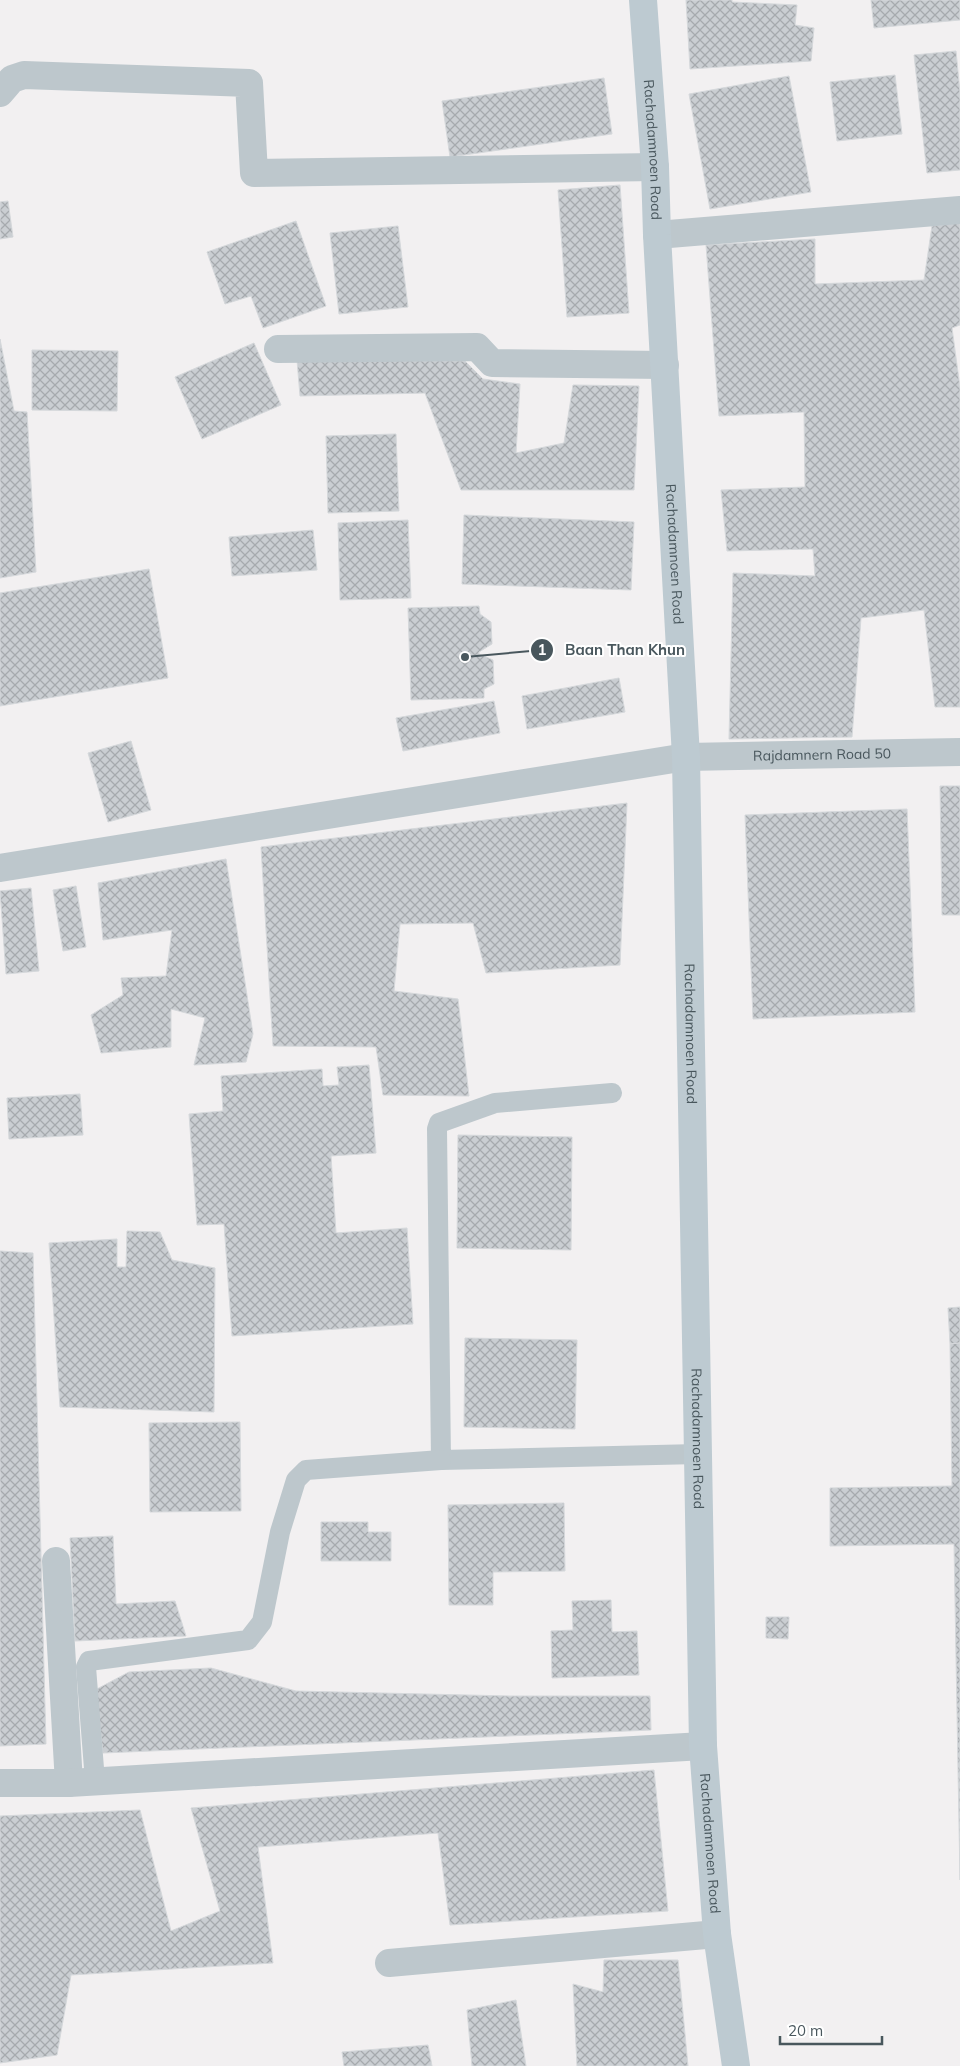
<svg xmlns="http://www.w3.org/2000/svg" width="960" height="2066" viewBox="0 0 960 2066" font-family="Mulish,sans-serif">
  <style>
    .building { fill: url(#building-cross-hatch); stroke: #d5d8db }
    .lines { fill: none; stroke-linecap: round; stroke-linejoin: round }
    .service { stroke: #bdc7cc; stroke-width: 20 }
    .minor { stroke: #bdc7cc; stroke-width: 28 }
    .secondary { stroke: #bdcad1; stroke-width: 28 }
    .labels { text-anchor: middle; stroke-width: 4; stroke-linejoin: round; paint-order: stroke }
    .street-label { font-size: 14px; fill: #49575d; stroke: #fff }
    .leader { fill: none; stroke: #49575d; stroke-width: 2 }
    .callout-dot { fill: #49575d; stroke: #fff; stroke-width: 2 }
    .mark-label { font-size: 15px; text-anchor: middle; font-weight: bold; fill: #fff }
    .callout-label { font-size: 15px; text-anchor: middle; font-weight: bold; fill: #49575d; stroke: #fff; stroke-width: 4; stroke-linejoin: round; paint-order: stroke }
  </style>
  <defs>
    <pattern id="building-cross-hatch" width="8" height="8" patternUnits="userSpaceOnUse" patternTransform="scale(1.25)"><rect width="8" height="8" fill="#caced2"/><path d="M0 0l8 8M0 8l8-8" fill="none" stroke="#a6aaae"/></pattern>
  </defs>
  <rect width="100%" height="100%" fill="#f2f0f1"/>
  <!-- building -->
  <g class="building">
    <polygon points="686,0 732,0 732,2 797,5 795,25 814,28 811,61 690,69"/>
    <polygon points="871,0 960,0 960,20 874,28"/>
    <polygon points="956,51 960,92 960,170 927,173 914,55"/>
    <polygon points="895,75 902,134 837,141 830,82"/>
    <polygon points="789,76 811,192 710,209 689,94"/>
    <polygon points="604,78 612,134 450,157 442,101"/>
    <polygon points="620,185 629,313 567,317 558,190"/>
    <polygon points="8,201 13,237 0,239 0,202"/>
    <polygon points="296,221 326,306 263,328 251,296 225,304 207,252"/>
    <polygon points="960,223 960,325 952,328 960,387 960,707 935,707 924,610 861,618 852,737 729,739 733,573 815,576 813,549 727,551 721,490 805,487 804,412 719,416 706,245 815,239 815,284 924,280 932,226"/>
    <polygon points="398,226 408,307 339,314 330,233"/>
    <polygon points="0,339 14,411 27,412 36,572 0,578"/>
    <polygon points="254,343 281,405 202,439 175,377"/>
    <polygon points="32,350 118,351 117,411 32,410"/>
    <polygon points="297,360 465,361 483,379 520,384 516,453 564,443 573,385 639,386 634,490 461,490 425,393 300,396"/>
    <polygon points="396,434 399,511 328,513 326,436"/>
    <polygon points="464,515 634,522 631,590 462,584"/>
    <polygon points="408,520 411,598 340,600 338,523"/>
    <polygon points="313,530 317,570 232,576 229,537"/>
    <polygon points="149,569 168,678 0,706 0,593"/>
    <polygon points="479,606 480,614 491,622 492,644 479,652 479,654 493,660 494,684 484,689 484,698 411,700 408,608"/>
    <polygon points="619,678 625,712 527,729 522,696"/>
    <polygon points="494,701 500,733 403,751 396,718"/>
    <polygon points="131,741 151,810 108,822 88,753"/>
    <polygon points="940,786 960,786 960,915 942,915"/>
    <polygon points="627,803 620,965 486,973 473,923 400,924 394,991 458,999 469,1096 383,1095 376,1047 273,1046 261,847"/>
    <polygon points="907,809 915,1012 753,1019 745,815"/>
    <polygon points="226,859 253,1034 246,1062 194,1065 205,1018 171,1009 171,1047 101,1053 91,1015 123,995 121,978 166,976 172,930 103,940 98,883"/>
    <polygon points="76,886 86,947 63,951 53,890"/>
    <polygon points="31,888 39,971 6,974 0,891"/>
    <polygon points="369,1065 376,1153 331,1156 336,1233 407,1228 413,1324 232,1336 224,1224 197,1225 189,1114 223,1111 221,1076 322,1069 323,1086 339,1085 337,1067"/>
    <polygon points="80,1094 83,1135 9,1139 7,1098"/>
    <polygon points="458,1135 572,1137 571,1250 457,1248"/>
    <polygon points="127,1231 160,1232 172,1260 215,1268 214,1412 60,1407 49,1243 117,1239 117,1267 126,1267"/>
    <polygon points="0,1251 33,1253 46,1744 0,1746"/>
    <polygon points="960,1307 960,1343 950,1344 948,1308"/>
    <polygon points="465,1338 577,1340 575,1429 464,1427"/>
    <polygon points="960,1343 960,1880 954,1544 830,1546 830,1488 952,1486 950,1344"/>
    <polygon points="240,1422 241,1511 150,1512 149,1423"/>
    <polygon points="564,1503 565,1571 493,1572 493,1605 449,1605 448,1505"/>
    <polygon points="321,1522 368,1522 368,1532 391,1532 391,1561 321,1561"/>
    <polygon points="113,1536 116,1604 175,1601 186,1636 75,1641 70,1538"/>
    <polygon points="611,1600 612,1632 637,1631 639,1675 552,1678 551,1631 573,1630 572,1601"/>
    <polygon points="766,1617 789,1617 788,1639 766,1638"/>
    <polygon points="211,1668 296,1691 510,1696 650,1696 651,1730 103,1753 95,1690 129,1672"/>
    <polygon points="654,1770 668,1911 450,1925 438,1833 258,1847 273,1963 71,1975 57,2055 0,2063 0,1816 140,1810 171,1931 220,1911 191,1808"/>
    <polygon points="604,1960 678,1960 688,2066 577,2066 573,1984 603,1992"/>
    <polygon points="516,2000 526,2066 472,2066 467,2010"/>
    <polygon points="428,2045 432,2066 344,2066 342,2052"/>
  </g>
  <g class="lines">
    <!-- service -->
    <g class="service">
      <polyline points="612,1093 495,1103 439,1123 437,1129 441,1460 698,1454"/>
      <polyline points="95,1781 86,1667 89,1661 248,1640 262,1622 280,1532 296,1480 306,1470 441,1460"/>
    </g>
    <!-- minor -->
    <g class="minor">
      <polyline points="0,93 12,79 24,75 249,83 254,173 655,167"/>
      <polyline points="657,235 960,210"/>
      <polyline points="278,349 477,347 492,363 665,365"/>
      <path id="s1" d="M0,868L686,757L960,752"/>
      <polyline points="56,1561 69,1783"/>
      <polyline points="0,1783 69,1783 703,1746"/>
      <polyline points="389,1963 717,1934"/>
    </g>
    <!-- secondary -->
    <path class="secondary" id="s2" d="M643,0L655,167L657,235L686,757L703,1746L717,1934L736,2066"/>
  </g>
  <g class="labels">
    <!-- street labels -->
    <g class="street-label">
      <text dy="5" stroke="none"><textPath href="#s2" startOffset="150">Rachadamnoen Road</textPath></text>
      <text dy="5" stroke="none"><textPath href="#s2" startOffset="555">Rachadamnoen Road</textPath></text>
      <text dy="5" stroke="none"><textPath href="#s1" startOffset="831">Rajdamnern Road 50</textPath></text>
      <text dy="5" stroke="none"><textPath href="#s2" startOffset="1035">Rachadamnoen Road</textPath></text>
      <text dy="5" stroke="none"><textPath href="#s2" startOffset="1440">Rachadamnoen Road</textPath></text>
      <text dy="5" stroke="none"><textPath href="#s2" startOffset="1845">Rachadamnoen Road</textPath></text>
    </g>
  </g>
  <!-- callouts -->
  <path class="leader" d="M465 657L542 650"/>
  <g class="callout-dot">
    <circle cx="465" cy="657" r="5"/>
    <circle cx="542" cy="650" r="12"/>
  </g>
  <g class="mark-label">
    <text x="542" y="655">1</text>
  </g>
  <g class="callout-label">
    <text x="625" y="655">Baan Than Khun</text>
  </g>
  <!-- scale -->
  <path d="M780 2036v8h102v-8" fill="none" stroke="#49575d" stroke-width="2.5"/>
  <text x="788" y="2036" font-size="15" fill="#49575d" stroke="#ffffff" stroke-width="4" paint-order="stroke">20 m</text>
</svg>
